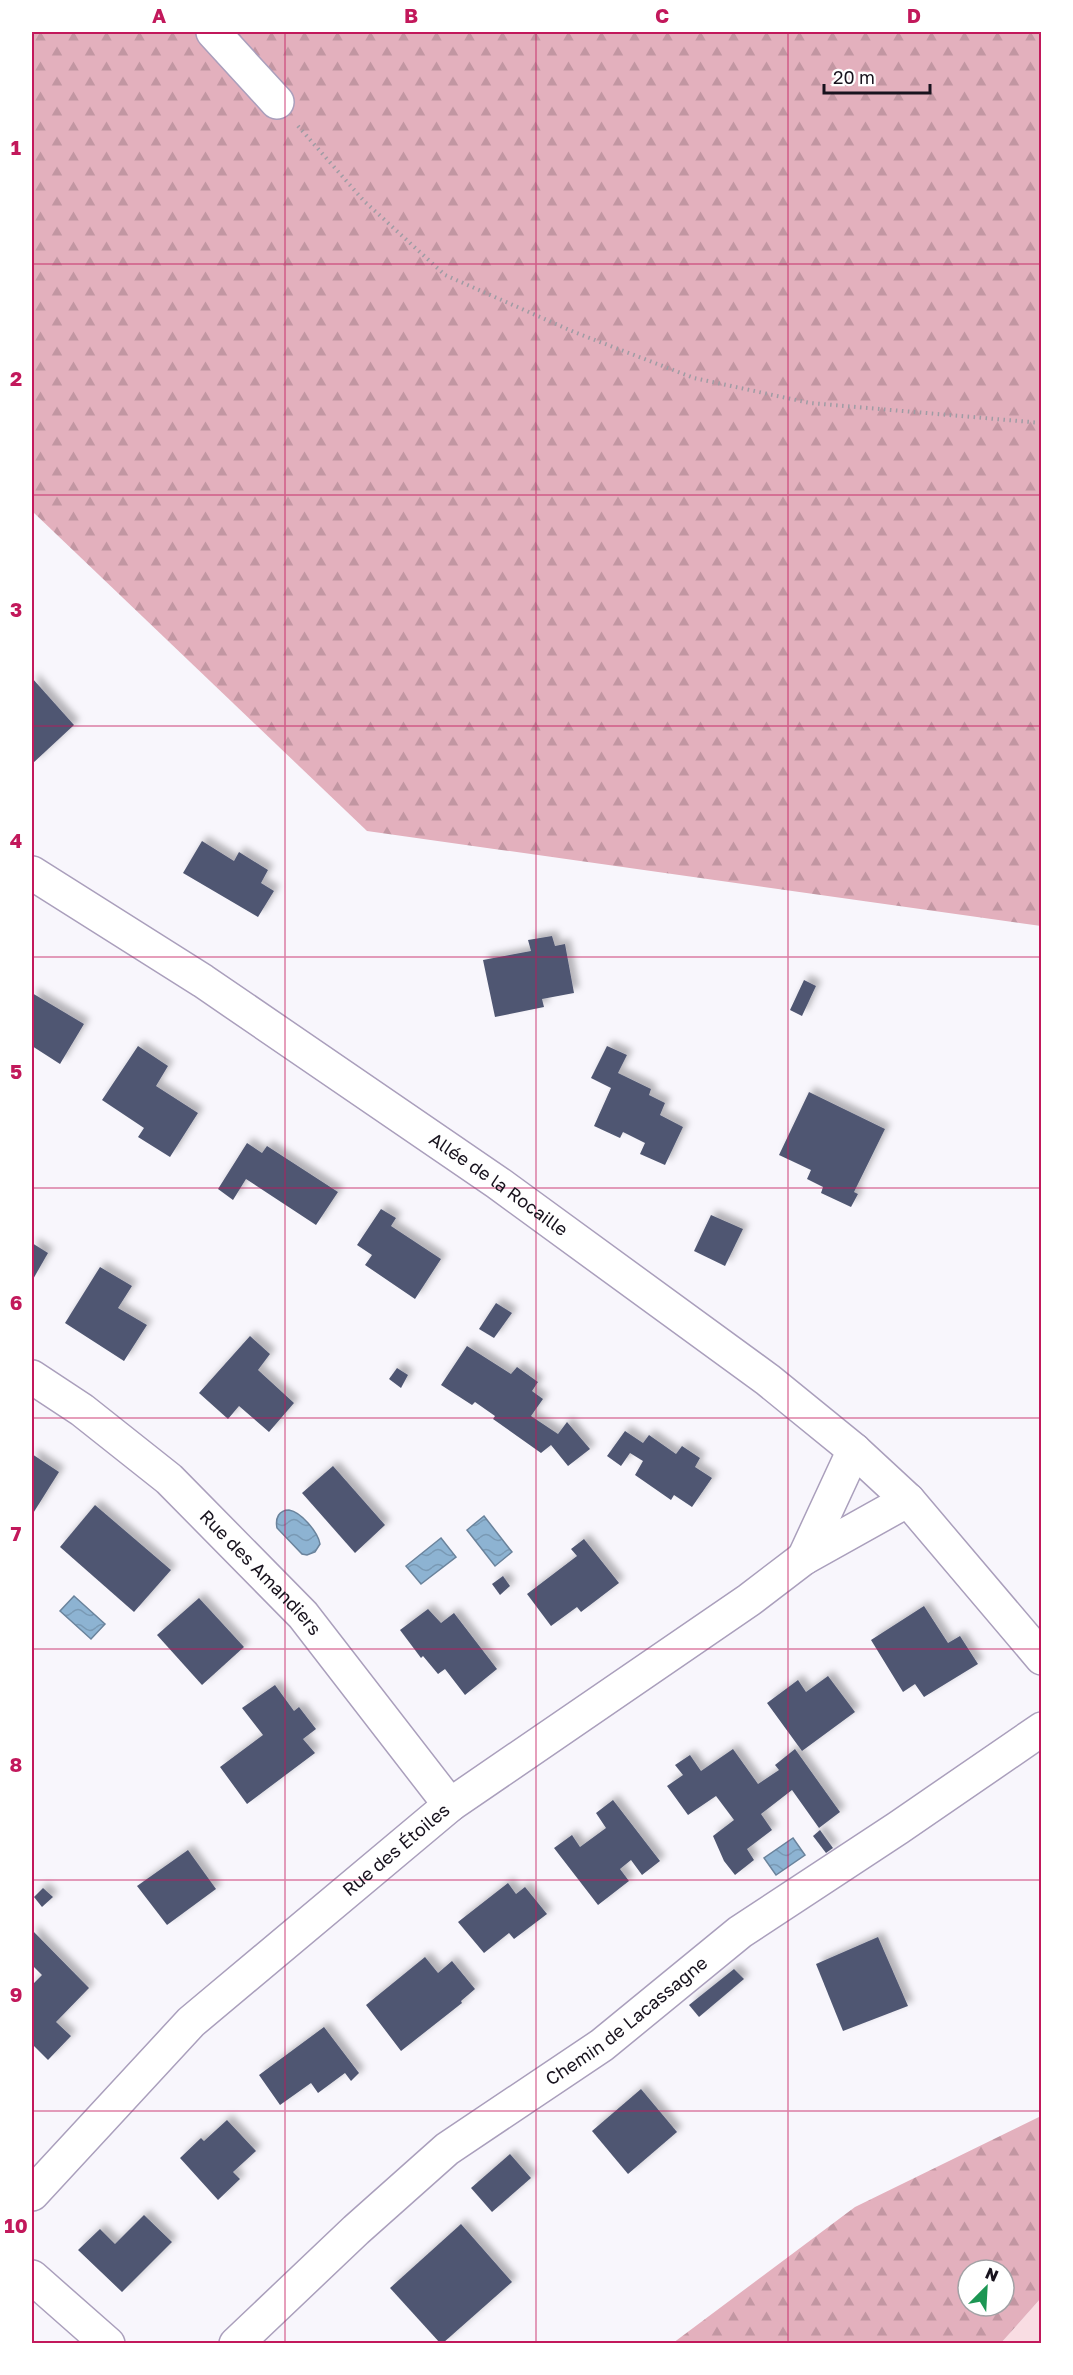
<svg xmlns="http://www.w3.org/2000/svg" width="1073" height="2375" viewBox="0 0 1073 2375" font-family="'Golos Text',sans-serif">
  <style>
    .grass { fill: #f9dde3 }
    .forest { fill: url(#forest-firs); fill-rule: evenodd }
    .water { fill: url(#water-waves); stroke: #6a839c; stroke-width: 1.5 }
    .building { fill: #505772; filter: url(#shadow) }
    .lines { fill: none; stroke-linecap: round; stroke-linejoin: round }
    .minor-casing { stroke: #aa9fbc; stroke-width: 36 }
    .path { stroke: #9f9ca4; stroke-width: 4; stroke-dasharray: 1.5 4.5; stroke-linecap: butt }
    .minor { stroke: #fff; stroke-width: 33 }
    .grid { fill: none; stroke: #c2185b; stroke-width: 1.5; stroke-opacity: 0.55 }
    .labels { text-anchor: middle; stroke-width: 6; stroke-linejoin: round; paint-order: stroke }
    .street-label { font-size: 18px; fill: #18131e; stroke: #fff }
    .neatline { fill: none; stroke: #c2185b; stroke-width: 2 }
    .grid-label { font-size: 20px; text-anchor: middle; font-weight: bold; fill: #c2185b }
  </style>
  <defs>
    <pattern id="forest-firs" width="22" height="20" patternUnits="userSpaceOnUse" patternTransform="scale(1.5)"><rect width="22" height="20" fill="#e3b0bd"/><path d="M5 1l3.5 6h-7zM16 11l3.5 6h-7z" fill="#c296a2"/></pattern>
    <pattern id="water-waves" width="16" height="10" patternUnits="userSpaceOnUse" patternTransform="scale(1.5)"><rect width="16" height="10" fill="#8db3d2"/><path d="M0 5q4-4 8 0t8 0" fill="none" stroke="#7999b4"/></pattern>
    <filter id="shadow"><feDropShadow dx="5.5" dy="-5.5" stdDeviation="3" flood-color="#0004"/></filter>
  </defs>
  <rect width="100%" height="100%" fill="#f8f6fc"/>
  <!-- grass -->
  <polygon class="grass" points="1041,2298 1041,2343 1001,2343"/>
  <!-- forest -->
  <g class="forest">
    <polygon points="32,32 1041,32 1041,926 367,831 32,511"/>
    <path d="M1041,2116V2298L1001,2343H673L855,2207ZM968,2270H1004V2306H968Z"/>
  </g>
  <!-- water -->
  <g class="water">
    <path d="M289,1510C301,1512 318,1532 320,1544L315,1552L307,1555L302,1554L277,1528C275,1518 279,1510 289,1510Z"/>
    <polygon points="484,1516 512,1552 495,1566 467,1530"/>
    <polygon points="441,1538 456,1557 421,1584 406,1566"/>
    <polygon points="74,1596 105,1624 91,1639 60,1611"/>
    <polygon points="793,1838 805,1855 776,1875 764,1858"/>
  </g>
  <!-- building -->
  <g class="building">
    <polygon points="32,678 74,725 32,764"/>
    <polygon points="202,841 234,861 239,852 268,870 261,883 274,891 258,917 183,873"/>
    <polygon points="552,936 555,946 565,944 574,993 542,999 544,1007 495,1017 483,960 531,951 528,940"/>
    <polygon points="804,980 816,986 802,1016 790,1010"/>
    <polygon points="32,993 84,1024 60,1064 32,1046"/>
    <polygon points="138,1046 168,1066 156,1086 198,1113 170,1157 138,1137 144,1128 102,1100"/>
    <polygon points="607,1046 627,1055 618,1073 651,1089 649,1095 665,1103 660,1115 683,1127 665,1165 640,1154 645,1143 623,1132 620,1138 594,1126 611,1088 591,1078"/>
    <polygon points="809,1092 885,1129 854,1192 858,1194 851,1207 821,1193 823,1187 807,1179 811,1170 779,1155"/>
    <polygon points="247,1143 262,1153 267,1146 338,1192 316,1225 246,1179 233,1200 218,1189"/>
    <polygon points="381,1209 396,1218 391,1226 441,1259 415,1299 365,1265 372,1255 357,1245"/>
    <polygon points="711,1215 743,1229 725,1266 694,1251"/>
    <polygon points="32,1243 48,1253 32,1281"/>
    <polygon points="100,1267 132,1286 118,1308 147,1325 124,1361 65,1323"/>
    <polygon points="496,1303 512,1313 494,1338 479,1329"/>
    <polygon points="250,1336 270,1354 258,1370 294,1403 269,1432 239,1406 228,1419 199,1393"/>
    <polygon points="467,1346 511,1374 517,1367 538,1382 532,1391 543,1399 531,1416 558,1434 567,1422 590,1449 568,1466 551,1445 541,1453 493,1419 495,1416 475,1402 472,1405 441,1385"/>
    <polygon points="397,1368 408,1375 401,1388 389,1379"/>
    <polygon points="625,1431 643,1443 649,1435 676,1454 682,1446 700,1458 695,1467 712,1478 692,1507 674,1495 671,1500 635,1475 643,1461 630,1453 621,1466 607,1456"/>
    <polygon points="32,1454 59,1472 32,1515"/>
    <polygon points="333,1466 385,1525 355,1553 302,1493"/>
    <polygon points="95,1505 171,1570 134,1612 60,1547"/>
    <polygon points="584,1539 619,1583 581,1612 577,1607 551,1626 527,1594 577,1556 571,1549"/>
    <polygon points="503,1576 510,1586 500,1595 492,1584"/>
    <polygon points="199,1598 244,1647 202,1685 157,1635"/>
    <polygon points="924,1606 948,1643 960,1636 978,1664 924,1697 915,1684 903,1692 871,1640"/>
    <polygon points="428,1609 441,1623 454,1613 497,1669 465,1695 445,1669 438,1674 423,1656 421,1658 400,1630"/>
    <polygon points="828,1676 855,1712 802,1751 767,1703 798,1680 806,1692"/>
    <polygon points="275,1685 294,1711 299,1707 316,1729 303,1739 315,1753 247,1804 220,1767 263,1735 242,1708"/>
    <polygon points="733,1749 758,1784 779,1770 775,1765 795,1749 840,1812 819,1828 792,1790 761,1814 772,1830 747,1849 754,1860 735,1875 724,1861 713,1836 734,1820 716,1796 688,1815 667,1786 683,1775 675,1765 690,1755 701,1771"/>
    <polygon points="613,1800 660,1861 642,1875 631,1860 620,1869 629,1881 598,1905 554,1848 572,1835 580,1847 606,1828 596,1813"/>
    <polygon points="820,1830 833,1848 826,1853 813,1836"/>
    <polygon points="188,1850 216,1889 167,1925 137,1886"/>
    <polygon points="508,1883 516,1894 525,1887 547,1914 514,1939 509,1933 484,1953 458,1922"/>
    <polygon points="43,1888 53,1897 42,1907 34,1897"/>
    <polygon points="32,1930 89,1988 56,2022 71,2036 48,2060 32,2044 32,1985 42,1975 32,1965"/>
    <polygon points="878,1937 908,2006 843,2031 816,1964"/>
    <polygon points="425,1957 438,1973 452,1961 475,1989 461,2001 462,2003 401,2051 366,2005"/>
    <polygon points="734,1969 744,1979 699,2017 689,2005"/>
    <polygon points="324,2027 359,2073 351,2081 345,2073 318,2093 311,2083 280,2105 259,2075"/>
    <polygon points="641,2089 677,2132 628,2174 592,2131"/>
    <polygon points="227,2120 256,2151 233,2172 240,2179 218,2200 180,2158 201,2138 204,2141"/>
    <polygon points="510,2154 531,2178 492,2212 471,2188"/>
    <polygon points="144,2215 172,2242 122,2292 78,2250 100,2229 115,2244"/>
    <polygon points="461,2224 512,2282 443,2343 440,2343 390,2288"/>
  </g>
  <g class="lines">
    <!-- minor casing -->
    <g class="minor-casing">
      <g id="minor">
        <polyline points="213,32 277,102"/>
        <path id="s1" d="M32,873L203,981L498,1183L768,1380L854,1450L908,1500L1042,1658"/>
        <path id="s2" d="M32,1377L82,1410L169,1479L303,1615L450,1805"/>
        <polyline points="804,1558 854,1450"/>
        <path id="s3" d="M32,2194L191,2022L450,1805L749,1600L804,1558L908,1500"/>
        <polyline points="32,2277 108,2344"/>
        <path id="s4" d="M236,2344L356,2230L447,2149L602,2045L740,1932L898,1828L1042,1729"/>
      </g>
    </g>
    <!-- path -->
    <polyline class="path" points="298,126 364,201 445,275 574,332 694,378 810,403 1042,423"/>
    <!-- minor -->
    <use href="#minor" class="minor"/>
  </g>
  <!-- grid -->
  <path class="grid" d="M285,32V2344M536,32V2344M788,32V2344M32,264H1042M32,495H1042M32,726H1042M32,957H1042M32,1188H1042M32,1418H1042M32,1649H1042M32,1880H1042M32,2111H1042"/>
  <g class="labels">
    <!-- street labels -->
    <g class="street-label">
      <text dy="6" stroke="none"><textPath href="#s1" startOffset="561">Allée de la Rocaille</textPath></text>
      <text dy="6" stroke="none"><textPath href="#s2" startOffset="302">Rue des Amandiers</textPath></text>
      <text dy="6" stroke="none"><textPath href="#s3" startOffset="502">Rue des Étoiles</textPath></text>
      <text dy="6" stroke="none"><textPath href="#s4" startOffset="508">Chemin de Lacassagne</textPath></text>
    </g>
  </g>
  <!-- border -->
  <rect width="1073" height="2375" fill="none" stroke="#ffffff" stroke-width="66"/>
  <!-- north arrow -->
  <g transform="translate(986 2288) rotate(24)"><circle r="28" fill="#ffffff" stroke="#a3a1a5" stroke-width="1.5"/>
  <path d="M0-4.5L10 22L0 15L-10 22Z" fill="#1c9653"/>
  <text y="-9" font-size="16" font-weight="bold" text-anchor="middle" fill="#18131e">N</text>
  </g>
  <!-- scale -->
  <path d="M824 84v9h106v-9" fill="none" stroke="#18131e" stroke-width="3"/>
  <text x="833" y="84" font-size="18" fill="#18131e" stroke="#ffffff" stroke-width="4.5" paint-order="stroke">20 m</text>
  <rect x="33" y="33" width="1007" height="2309" class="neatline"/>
  <g class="grid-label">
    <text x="159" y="23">A</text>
    <text x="411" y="23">B</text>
    <text x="662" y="23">C</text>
    <text x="914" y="23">D</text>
    <text x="16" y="155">1</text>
    <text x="16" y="386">2</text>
    <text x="16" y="617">3</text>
    <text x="16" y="848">4</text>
    <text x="16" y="1079">5</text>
    <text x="16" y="1310">6</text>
    <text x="16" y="1541">7</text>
    <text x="16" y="1772">8</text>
    <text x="16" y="2002">9</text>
    <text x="16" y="2233">10</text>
  </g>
</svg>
